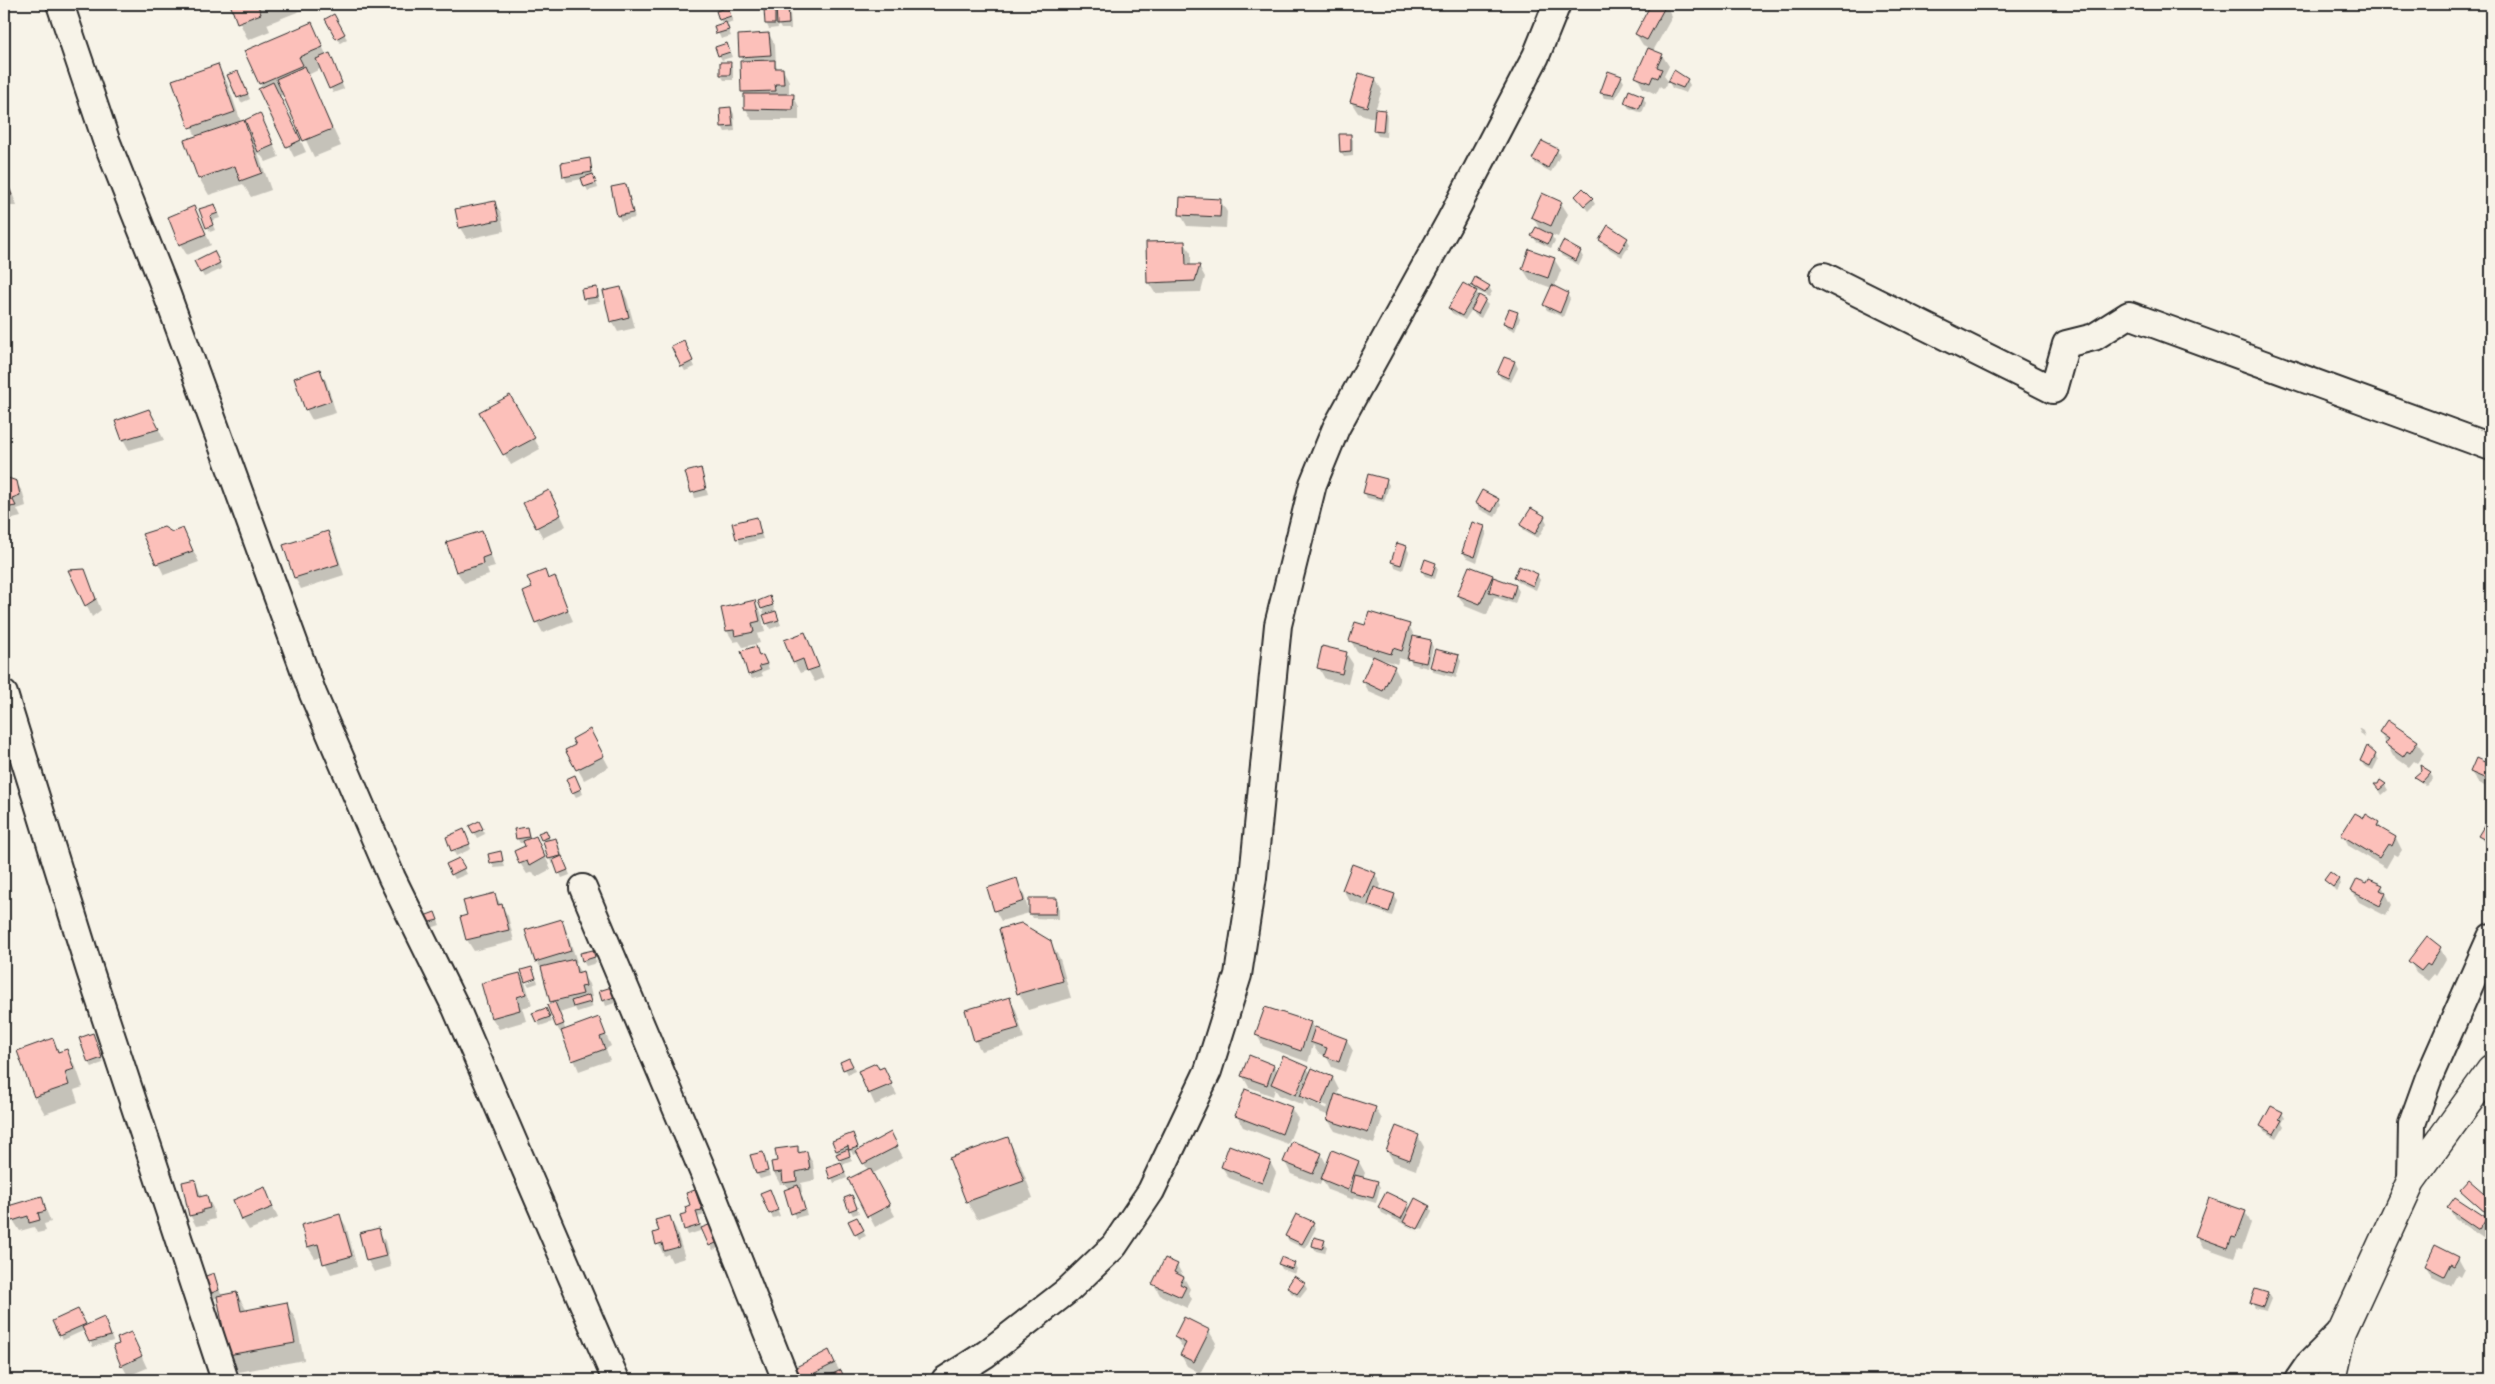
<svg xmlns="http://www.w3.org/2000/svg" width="2495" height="1384" viewBox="0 0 2495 1384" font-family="'Gochi Hand',sans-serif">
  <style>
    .shadow { fill: #0003; fill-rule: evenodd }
    .building { fill: #fcc0ba; stroke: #2b2b2b }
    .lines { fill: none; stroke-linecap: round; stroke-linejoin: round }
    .minor-casing { stroke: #2b2b2b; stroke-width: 30 }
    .major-casing { stroke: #2b2b2b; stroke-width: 31 }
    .minor { stroke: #f7f3e8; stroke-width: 26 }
    .major { stroke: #f7f3e8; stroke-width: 28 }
  </style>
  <rect width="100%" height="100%" fill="#f7f3e8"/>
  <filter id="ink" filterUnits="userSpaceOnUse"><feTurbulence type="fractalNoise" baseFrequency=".02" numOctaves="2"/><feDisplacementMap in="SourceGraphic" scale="10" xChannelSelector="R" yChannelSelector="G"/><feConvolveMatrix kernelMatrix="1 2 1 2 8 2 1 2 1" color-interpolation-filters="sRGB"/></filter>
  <g filter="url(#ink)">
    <!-- shadow -->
    <g class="shadow">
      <polygon points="193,4 209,4 196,9"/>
      <polygon points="231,4 303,4 305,9 267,24 270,31 248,40"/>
      <polygon points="1653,4 1666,5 1672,17 1653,51 1662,55 1669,66 1664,76 1668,81 1664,89 1660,86 1656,94 1643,88 1637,77 1649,48 1643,45 1636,34"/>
      <polygon points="1737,4 1755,4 1752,11"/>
      <polygon points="787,6 790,11 791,29 781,29 777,22 778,28 769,29 766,23 774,10 778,16"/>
      <polygon points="728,9 733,21 726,24 731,36 721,39 715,26 722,24 720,19"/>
      <polygon points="333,15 347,39 340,43 327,19"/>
      <polygon points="311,24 327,56 332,60 344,89 333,93 322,68 308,75 341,146 314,157 284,94 280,96 306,152 294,157 260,90 263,88 260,84"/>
      <polygon points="769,34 775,45 776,65 779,70 783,70 789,81 789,95 793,95 799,107 799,120 752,120 746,109 746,97 743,92 744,62 741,57"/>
      <polygon points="727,45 732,57 722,60 719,55"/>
      <polygon points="730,63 733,68 733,80 724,80 721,75"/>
      <polygon points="217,65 227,82 241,122 243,121 249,133 259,115 279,157 266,162 257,150 271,190 251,197 243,184 209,195 199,178 196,137 174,81"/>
      <polygon points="1609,73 1621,77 1624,82 1615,99 1604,98 1601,93"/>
      <polygon points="229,76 241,77 250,99 241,103"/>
      <polygon points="1375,79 1382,90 1375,110 1384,111 1387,116 1386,137 1378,136 1375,131 1377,111 1373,118 1358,113 1351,102"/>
      <polygon points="1687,80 1690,85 1686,93 1672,88 1669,82"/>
      <polygon points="1643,97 1646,103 1642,113 1629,108 1626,103"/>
      <polygon points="731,108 734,114 735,131 725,132 722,126"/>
      <polygon points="1350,135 1353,140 1353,156 1344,157 1341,152"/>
      <polygon points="1557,150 1560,156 1551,172 1536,164 1533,159"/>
      <polygon points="589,159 598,188 588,191 582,179 567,182 564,176"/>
      <polygon points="4,176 9,185 17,206 4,206"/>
      <polygon points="626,185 635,218 621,221 618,216"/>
      <polygon points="1576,196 1592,199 1595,204 1588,211"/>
      <polygon points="1220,200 1227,212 1226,228 1187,226 1181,215"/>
      <polygon points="494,202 501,213 504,231 467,239 460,228"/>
      <polygon points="1561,203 1568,214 1558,237 1550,234 1555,241 1551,248 1536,241 1533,236 1540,230 1533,217"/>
      <polygon points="214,205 220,218 211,221 215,230 210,232 201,210"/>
      <polygon points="194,208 211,245 187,255 180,244"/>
      <polygon points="1627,239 1630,244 1622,257 1603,245 1600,240"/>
      <polygon points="1184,242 1191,253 1191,266 1199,266 1205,277 1201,292 1155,293 1148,282"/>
      <polygon points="1559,251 1580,252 1583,257 1579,265 1562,256"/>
      <polygon points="217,258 222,269 204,277 201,272"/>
      <polygon points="1554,259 1561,270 1554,288 1567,294 1570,299 1563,317 1547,310 1544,305 1552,288 1530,280 1523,269"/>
      <polygon points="1472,285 1489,287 1492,292 1489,297 1475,290"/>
      <polygon points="596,288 600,302 587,304 583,290"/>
      <polygon points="621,288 627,299 635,328 618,332 612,321"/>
      <polygon points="1476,292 1488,305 1481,318 1475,315 1472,309 1465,320 1452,313 1449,308"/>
      <polygon points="1517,313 1520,318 1515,331 1508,328 1505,323"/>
      <polygon points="686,346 695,367 685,371 682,366"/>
      <polygon points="1505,358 1515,362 1518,368 1511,382 1501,378 1498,373"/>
      <polygon points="319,370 326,381 336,413 312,420 306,409"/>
      <polygon points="510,396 540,449 511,465 481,413"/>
      <polygon points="155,422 164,440 129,450 123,439"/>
      <polygon points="700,470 708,495 695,498 687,473"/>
      <polygon points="4,474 7,479 16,482 23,493 26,506 17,509 21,517 4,521"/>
      <polygon points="1386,480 1389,485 1384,502 1367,498 1364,492"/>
      <polygon points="1498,500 1501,505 1495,517 1479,509 1476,503"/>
      <polygon points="555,503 566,526 543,538 537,527"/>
      <polygon points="1544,517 1547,523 1538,538 1524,530 1521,525"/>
      <polygon points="756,518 763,539 740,544 734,524"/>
      <polygon points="1484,527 1487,532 1477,562 1466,557 1463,552"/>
      <polygon points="183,530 199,562 164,575 144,534 172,533"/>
      <polygon points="327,532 334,543 344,575 301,589 295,578 284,546"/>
      <polygon points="481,532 487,543 495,567 487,569 489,575 464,583 457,572"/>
      <polygon points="1406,547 1409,552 1403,570 1395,567 1392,562"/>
      <polygon points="1435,564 1438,569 1435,579 1425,576 1422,571"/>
      <polygon points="85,570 101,610 92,617 70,571"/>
      <polygon points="544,572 549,580 554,578 573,621 543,633 537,622 533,589"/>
      <polygon points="1537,575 1540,580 1536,590 1518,582 1515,577"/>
      <polygon points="1492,576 1516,586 1519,591 1515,604 1494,597 1487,615 1465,606 1458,595"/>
      <polygon points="770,598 781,625 770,629 759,601"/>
      <polygon points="754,601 761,612 765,632 757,634 760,643 743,647 739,641 734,642 727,631"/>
      <polygon points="1409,625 1415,638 1430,641 1433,647 1428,668 1412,664 1409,659 1408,661 1399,658 1397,664 1381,659 1394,667 1400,678 1390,701 1369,692 1363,681 1374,657 1357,652 1351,641 1366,626"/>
      <polygon points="805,634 824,678 815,682 808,670 800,673 794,662"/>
      <polygon points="755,648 760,657 766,661 769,669 761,672 763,676 752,679 749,674"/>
      <polygon points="1346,653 1353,664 1348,684 1325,679 1319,668"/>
      <polygon points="1458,656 1461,661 1456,678 1434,672 1431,667"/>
      <polygon points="2358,728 2363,731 2365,738 2361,734"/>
      <polygon points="2380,732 2417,742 2424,753 2417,763 2414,761 2409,767 2393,756"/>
      <polygon points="596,742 609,767 584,780 567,750"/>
      <polygon points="2375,755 2378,760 2373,770 2364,766 2361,760"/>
      <polygon points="2477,760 2491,767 2491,789 2478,783 2471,772"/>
      <polygon points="2422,768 2430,773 2433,778 2426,786 2416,777 2422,771"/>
      <polygon points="578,781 583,794 576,797 573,792"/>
      <polygon points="2376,785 2385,785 2388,790 2382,795"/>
      <polygon points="2367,816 2378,823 2383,831 2396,838 2402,850 2398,856 2394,854 2386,868 2349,846 2343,835"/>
      <polygon points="2489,820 2491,821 2491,845 2483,841 2480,836"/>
      <polygon points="479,823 485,834 477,838 471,827"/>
      <polygon points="527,828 531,839 536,837 551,869 536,877 533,872 527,874 520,863 527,847 525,843 520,843 517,838"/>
      <polygon points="546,831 550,840 555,839 558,844 570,875 562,878 555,863 552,864 549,858 542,839"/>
      <polygon points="466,836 471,849 456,856 447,837"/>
      <polygon points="500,853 505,867 494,868 489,855"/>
      <polygon points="459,859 467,874 455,879 447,865"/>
      <polygon points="1375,874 1381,885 1379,890 1394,895 1397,900 1392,916 1350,901 1343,890"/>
      <polygon points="2338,879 2341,884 2336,891 2326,880"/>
      <polygon points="1016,880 1023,891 1029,913 1001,921 995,910"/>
      <polygon points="2367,885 2382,886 2392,905 2386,916 2359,902 2352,891"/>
      <polygon points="495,895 508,916 514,941 474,951 467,940 462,918 468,916"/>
      <polygon points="1056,900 1059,905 1059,919 1033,918 1030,913"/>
      <polygon points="425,917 437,918 440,925 431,928"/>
      <polygon points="561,921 567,932 577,962 574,963 589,984 592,997 589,998 593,1007 577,1012 575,1008 559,1013 566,1031 599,1019 611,1046 606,1049 610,1060 579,1071 562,1031 560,1032 557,1027 549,1006 553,1004 544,972 536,961"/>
      <polygon points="1050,942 1060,959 1071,998 1028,1010 1019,993"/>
      <polygon points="2440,948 2446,959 2436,976 2434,974 2428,981 2416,972 2410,961"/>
      <polygon points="592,952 597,963 586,966 583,961"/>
      <polygon points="520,974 526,985 532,1005 522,1008 526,1021 499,1029 492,1018 483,984"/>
      <polygon points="537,979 538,983 529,986 527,983"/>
      <polygon points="601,992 626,999 606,1006"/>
      <polygon points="1009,999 1016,1010 1024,1039 981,1051 975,1040"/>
      <polygon points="1266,1008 1311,1023 1315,1031 1316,1029 1347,1040 1353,1051 1345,1072 1332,1067 1326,1056 1318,1053 1313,1045 1308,1062 1263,1046 1257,1035"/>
      <polygon points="549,1014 552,1022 540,1026 537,1021"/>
      <polygon points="53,1040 60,1053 66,1051 76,1067 83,1087 74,1090 78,1102 45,1114 35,1097 19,1051"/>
      <polygon points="95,1040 103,1063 92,1067 89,1062"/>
      <polygon points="852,1064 855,1071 848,1074 845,1069"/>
      <path d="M1274,1066L1278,1073L1307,1068L1311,1074L1313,1070L1333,1078L1339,1090L1336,1096L1375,1108L1382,1119L1374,1144L1335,1131L1328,1120L1329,1116L1308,1107L1304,1101L1303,1105L1279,1095L1275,1089L1273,1096L1249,1087L1242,1075ZM1309,1099L1328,1106L1327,1109L1309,1101Z"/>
      <polygon points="884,1069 897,1095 875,1105 860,1072"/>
      <polygon points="1291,1108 1298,1119 1288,1144 1243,1127 1237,1116"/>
      <polygon points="2282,1113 2285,1118 2282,1123 2284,1126 2277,1138 2264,1131 2261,1126"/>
      <polygon points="890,1134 903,1157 872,1174 895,1216 875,1227 869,1216 868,1170 858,1153 853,1155 851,1151 848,1152 852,1161 842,1165 847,1178 834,1183 828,1168 842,1163 833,1142 854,1142 859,1150"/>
      <polygon points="1418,1136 1424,1147 1416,1170 1394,1162 1387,1151"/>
      <polygon points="1007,1138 1017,1155 1033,1198 977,1219 967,1202 951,1159"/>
      <polygon points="797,1147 801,1153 806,1152 813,1163 815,1180 801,1183 802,1192 800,1193 807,1215 795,1218 789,1190 785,1183 780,1184 774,1173 778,1162"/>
      <polygon points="762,1153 770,1176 760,1179 757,1174"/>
      <polygon points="1321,1154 1327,1165 1359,1162 1365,1173 1363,1178 1377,1182 1380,1187 1376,1203 1355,1197 1354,1200 1328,1190 1322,1179 1320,1185 1291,1174 1285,1162"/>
      <polygon points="1270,1162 1276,1173 1269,1193 1229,1178 1222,1167"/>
      <polygon points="195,1181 202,1197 207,1197 213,1208 215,1219 207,1221 208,1224 196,1226 190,1215"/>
      <polygon points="2469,1182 2491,1201 2490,1217 2465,1195 2462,1190"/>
      <polygon points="264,1188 278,1218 249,1230 242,1219"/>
      <polygon points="695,1191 704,1215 698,1217 702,1229 713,1224 723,1246 713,1250 703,1230 688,1235 686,1230 681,1216 689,1214 686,1207 692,1206 688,1194"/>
      <polygon points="772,1196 780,1216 773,1218 770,1213"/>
      <polygon points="852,1196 859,1213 853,1215 850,1210"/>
      <polygon points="41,1198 51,1222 44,1224 46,1231 37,1233 34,1227 20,1231 13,1220"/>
      <polygon points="1408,1204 1411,1209 1429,1207 1432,1212 1423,1230 1407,1222 1407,1225 1421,1233 1382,1213 1379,1207"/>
      <polygon points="2449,1208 2486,1219 2491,1228 2486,1240 2455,1219"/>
      <polygon points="2245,1212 2251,1223 2242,1249 2238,1248 2234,1258 2203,1247 2197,1236"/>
      <polygon points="339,1215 346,1226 357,1267 331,1274 322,1256 315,1258 308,1247 302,1226"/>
      <polygon points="669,1218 676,1229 685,1258 672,1262 668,1254 664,1256 654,1233 660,1232"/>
      <polygon points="856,1218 866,1236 859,1239 850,1222"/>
      <polygon points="1313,1223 1316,1228 1305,1249 1289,1241 1286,1236"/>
      <polygon points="378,1230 385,1241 391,1267 374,1272 368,1261 361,1234"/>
      <polygon points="1324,1241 1327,1246 1325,1253 1316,1251 1313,1246"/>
      <polygon points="4,1244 10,1255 7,1257 4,1251"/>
      <polygon points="2458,1258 2464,1269 2460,1277 2457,1275 2451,1286 2432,1277 2426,1266"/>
      <polygon points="1279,1263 1294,1264 1297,1269 1295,1274 1282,1269"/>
      <polygon points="1177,1265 1190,1289 1188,1293 1192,1299 1187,1308 1160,1295 1154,1284"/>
      <polygon points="205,1277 216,1280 222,1297 237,1294 247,1311 286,1303 296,1320 304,1360 239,1372 230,1355 219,1297 213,1299"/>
      <polygon points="1304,1283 1307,1289 1300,1298 1291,1293 1288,1287"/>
      <polygon points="2256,1290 2268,1294 2271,1299 2266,1311 2255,1308 2252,1302"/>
      <polygon points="81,1315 86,1326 106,1324 113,1341 93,1347 85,1330 63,1340 60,1335"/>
      <polygon points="1184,1319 1209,1331 1216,1343 1200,1373 1187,1366 1181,1355 1184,1349 1175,1337"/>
      <polygon points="131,1333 147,1368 128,1376 122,1365 121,1345"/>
      <polygon points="835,1363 845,1380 805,1380 798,1367"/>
    </g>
    <!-- building -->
    <g class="building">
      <polygon points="230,4 265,4 258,6 261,14 237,23"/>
      <polygon points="1651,4 1666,5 1647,40 1635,34"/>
      <polygon points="776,5 788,5 789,24 777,25"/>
      <polygon points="728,7 731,16 719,20 716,11"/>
      <polygon points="775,8 775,24 765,24 764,9"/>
      <polygon points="334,14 345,34 336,39 325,19"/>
      <polygon points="312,22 323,47 299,57 303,65 259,84 244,51"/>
      <polygon points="726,22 729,30 716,34 714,26"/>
      <polygon points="769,33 771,55 739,57 738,35"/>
      <polygon points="727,43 730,52 718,56 715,47"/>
      <polygon points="1648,48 1663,54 1657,67 1662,69 1658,78 1653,76 1650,83 1635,77"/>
      <polygon points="330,53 342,83 329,89 316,59"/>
      <polygon points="775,60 775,68 783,68 784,84 775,84 776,91 741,92 740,61"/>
      <polygon points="720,62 731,62 730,75 720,75"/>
      <polygon points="218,64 235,112 189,128 172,80"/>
      <polygon points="305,66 332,129 303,141 276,79"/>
      <polygon points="1674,70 1688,79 1683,88 1668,82"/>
      <polygon points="238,71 248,94 237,98 227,75"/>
      <polygon points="1608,71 1622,76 1613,95 1600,93"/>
      <polygon points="1359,73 1376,78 1367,107 1350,102"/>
      <polygon points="273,82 301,140 286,147 258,89"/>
      <polygon points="1629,90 1644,96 1639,109 1624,103"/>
      <polygon points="744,94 794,94 793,110 744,109"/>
      <polygon points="731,107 733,126 721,127 720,108"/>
      <polygon points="1375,109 1385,110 1383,132 1373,131"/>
      <polygon points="260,113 274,145 258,152 245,120"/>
      <polygon points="244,120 262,173 240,181 235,166 198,179 184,140"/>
      <polygon points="1339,134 1351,134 1351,151 1340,152"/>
      <polygon points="1542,141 1558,149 1548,168 1532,159"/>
      <polygon points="590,158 592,172 563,177 561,163"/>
      <polygon points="4,174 12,195 4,196"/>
      <polygon points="593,174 596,183 584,187 581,178"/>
      <polygon points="626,184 633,213 617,216 611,187"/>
      <polygon points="1583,188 1593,198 1584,206 1575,196"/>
      <polygon points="1542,193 1562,202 1551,226 1531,217"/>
      <polygon points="1180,197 1221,199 1220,217 1179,215"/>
      <polygon points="495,201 499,220 459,228 455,209"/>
      <polygon points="215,204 218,213 210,216 213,225 206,228 199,209"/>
      <polygon points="194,206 206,234 179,245 168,217"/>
      <polygon points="1608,225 1628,238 1619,252 1599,240"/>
      <polygon points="1536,227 1552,235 1548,244 1531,236"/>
      <polygon points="1185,241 1186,265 1200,265 1195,281 1147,283 1146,242"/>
      <polygon points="1563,241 1581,251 1576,261 1558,251"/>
      <polygon points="1529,249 1555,258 1548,278 1522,269"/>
      <polygon points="214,251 220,263 200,273 194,261"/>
      <polygon points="1475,277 1490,286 1485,293 1471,285"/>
      <polygon points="1463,283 1477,291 1462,316 1448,308"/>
      <polygon points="1552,285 1568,293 1560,313 1543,305"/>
      <polygon points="597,287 598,297 583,299 581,289"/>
      <polygon points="621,287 629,317 610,322 603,291"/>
      <polygon points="1479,295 1486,299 1478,314 1471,310"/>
      <polygon points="1509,309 1518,312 1513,327 1503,323"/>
      <polygon points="684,340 693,361 681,367 671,346"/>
      <polygon points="1504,357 1515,361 1508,378 1497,373"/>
      <polygon points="320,369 331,401 305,410 294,378"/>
      <polygon points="510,395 535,438 503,455 479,412"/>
      <polygon points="149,409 159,429 122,440 115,421"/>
      <polygon points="701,468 706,489 691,493 685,472"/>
      <polygon points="4,472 8,478 17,481 20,495 12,498 16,506 4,508"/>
      <polygon points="1368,474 1387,479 1382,498 1363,493"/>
      <polygon points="549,490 561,515 536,528 523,503"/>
      <polygon points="1482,490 1499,499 1492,512 1475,503"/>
      <polygon points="1531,508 1545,516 1535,534 1520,525"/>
      <polygon points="757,517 761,534 736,539 732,523"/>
      <polygon points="1472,522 1485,526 1475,557 1462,552"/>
      <polygon points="164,527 172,532 183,528 193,551 156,564 142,534"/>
      <polygon points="328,531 339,564 294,578 283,545"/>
      <polygon points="482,531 490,555 482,558 483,564 456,572 446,542"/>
      <polygon points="1397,543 1407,546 1401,565 1391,562"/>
      <polygon points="1425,559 1436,563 1432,575 1421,571"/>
      <polygon points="1469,566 1493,575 1480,604 1457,595"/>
      <polygon points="1519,566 1538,574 1533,586 1514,577"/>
      <polygon points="85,569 96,599 85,606 68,570"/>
      <polygon points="545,570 548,579 555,576 568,610 535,623 523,592 532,588 527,577"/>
      <polygon points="1493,577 1516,585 1512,599 1489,592"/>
      <polygon points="770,596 773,605 761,609 758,601"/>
      <polygon points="755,600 760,621 752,623 754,632 735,636 734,630 726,631 721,608"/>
      <polygon points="776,611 779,620 766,624 763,615"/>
      <polygon points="1369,612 1410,624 1402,651 1393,648 1391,654 1349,641 1355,622 1365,625"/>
      <polygon points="805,632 819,667 807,671 803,659 793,663 784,640"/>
      <polygon points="1413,636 1431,640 1426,663 1407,659"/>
      <polygon points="756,646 759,656 763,655 767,664 759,666 761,670 748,675 741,651"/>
      <polygon points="1322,646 1347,652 1342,674 1317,668"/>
      <polygon points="1435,649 1459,655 1454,673 1430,667"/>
      <polygon points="1373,656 1395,666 1383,691 1362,681"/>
      <polygon points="2387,720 2418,741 2410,753 2407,751 2403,757 2385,744 2389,739 2379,732"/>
      <polygon points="590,729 604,756 576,770 565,750 575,745 572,739"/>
      <polygon points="2367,746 2376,754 2370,766 2360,761"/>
      <polygon points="2476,758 2491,765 2491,781 2470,772"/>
      <polygon points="2420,765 2431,772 2422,782 2414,777 2421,771"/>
      <polygon points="575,775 581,789 572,793 566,779"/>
      <polygon points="2380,780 2386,784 2379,790 2374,784 2378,784"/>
      <polygon points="2355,813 2364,818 2366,814 2379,822 2377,826 2396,837 2392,846 2388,844 2379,858 2341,835"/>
      <polygon points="2489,818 2491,819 2491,843 2478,836"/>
      <polygon points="479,821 483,829 473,833 469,826"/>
      <polygon points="527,827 529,837 516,839 514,829"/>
      <polygon points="464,829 470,844 451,851 446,837"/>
      <polygon points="546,830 549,837 541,840 538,833"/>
      <polygon points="536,836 545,857 529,866 527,861 519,864 514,851 525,846 523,841"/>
      <polygon points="556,838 561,856 548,859 543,841"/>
      <polygon points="501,851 503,861 490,863 488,854"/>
      <polygon points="562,856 568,870 558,874 553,860"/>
      <polygon points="459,858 465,868 451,875 446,864"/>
      <polygon points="1352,864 1376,873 1365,899 1342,890"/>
      <polygon points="2330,872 2339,879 2333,887 2324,880"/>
      <polygon points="1017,878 1024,901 994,911 987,888"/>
      <polygon points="2357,879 2367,883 2369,879 2383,885 2380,890 2386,893 2380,906 2351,891"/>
      <polygon points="1374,887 1395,894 1389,912 1368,905"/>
      <polygon points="495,893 498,905 502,904 509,930 466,940 460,917 467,915 463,901"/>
      <polygon points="1029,898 1057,898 1056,914 1029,914"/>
      <polygon points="435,912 438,920 426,923 424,916"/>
      <polygon points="562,919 571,951 535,962 525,930"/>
      <polygon points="1021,923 1051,941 1063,981 1017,994 999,929"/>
      <polygon points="2427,936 2441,947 2430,966 2427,964 2421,971 2408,961"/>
      <polygon points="593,950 595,957 582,961 580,953"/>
      <polygon points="574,959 577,973 583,971 586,986 581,987 583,994 550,1002 541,967"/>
      <polygon points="532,967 536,978 525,982 521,970"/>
      <polygon points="520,973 526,994 517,997 520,1010 491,1018 481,983"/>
      <polygon points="621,984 624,994 602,1001 599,991"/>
      <polygon points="589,995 591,1002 573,1007 571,1001"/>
      <polygon points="1010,997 1019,1028 974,1041 965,1010"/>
      <polygon points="555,1002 564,1024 556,1027 547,1005"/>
      <polygon points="1265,1007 1311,1022 1301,1051 1255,1035"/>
      <polygon points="546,1008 550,1017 536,1022 532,1013"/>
      <polygon points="599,1017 606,1035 600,1037 605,1049 572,1061 561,1031"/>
      <polygon points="1315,1027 1347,1039 1339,1062 1324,1056 1327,1048 1310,1042"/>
      <polygon points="93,1033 102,1058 88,1063 79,1038"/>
      <polygon points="53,1038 58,1052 67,1049 74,1069 65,1072 69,1085 34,1097 17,1051"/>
      <polygon points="1249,1055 1274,1065 1267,1085 1241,1076"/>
      <polygon points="1283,1056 1308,1067 1296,1095 1271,1084"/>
      <polygon points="849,1058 853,1066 843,1070 840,1062"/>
      <polygon points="876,1063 879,1069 884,1067 892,1084 868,1094 858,1071"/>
      <polygon points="1312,1068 1333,1077 1321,1105 1300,1096"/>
      <polygon points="1245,1089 1292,1107 1282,1134 1235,1116"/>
      <polygon points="1335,1094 1376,1107 1368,1133 1327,1120"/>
      <polygon points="2271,1106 2283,1112 2279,1119 2282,1120 2274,1134 2260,1126"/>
      <polygon points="1396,1126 1419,1135 1410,1160 1386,1151"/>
      <polygon points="891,1132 898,1146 863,1164 856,1151"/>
      <polygon points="853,1133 858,1147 849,1150 848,1146 836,1151 832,1141"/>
      <polygon points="1008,1137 1024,1181 966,1202 949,1158"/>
      <polygon points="1292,1141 1322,1153 1313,1174 1283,1162"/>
      <polygon points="1229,1145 1271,1161 1262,1183 1221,1167"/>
      <polygon points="798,1146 798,1153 807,1151 810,1169 796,1172 797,1181 783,1183 782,1172 773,1173 771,1162 777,1161 775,1149"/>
      <polygon points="848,1149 850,1156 839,1160 836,1154"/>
      <polygon points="1332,1150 1359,1161 1348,1190 1321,1179"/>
      <polygon points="763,1152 768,1171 756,1174 750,1155"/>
      <polygon points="841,1162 845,1173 830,1179 826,1167"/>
      <polygon points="870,1168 890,1205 867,1217 848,1179"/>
      <polygon points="1355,1175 1378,1181 1373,1198 1351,1192"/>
      <polygon points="195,1179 199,1197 207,1195 210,1208 202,1210 202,1213 189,1216 182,1182"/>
      <polygon points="2469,1180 2491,1199 2491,1207 2486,1213 2460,1190"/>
      <polygon points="798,1185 805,1209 791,1214 784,1190"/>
      <polygon points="265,1187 273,1207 241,1220 233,1200"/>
      <polygon points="770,1189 778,1210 769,1214 760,1193"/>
      <polygon points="695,1190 702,1210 696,1211 700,1225 684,1230 680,1215 687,1213 685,1207 690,1205 686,1193"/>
      <polygon points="1386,1192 1409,1203 1401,1219 1378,1207"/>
      <polygon points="852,1195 857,1208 849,1211 844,1198"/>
      <polygon points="42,1196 46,1211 38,1213 40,1220 29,1223 28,1216 12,1221 8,1206"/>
      <polygon points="2455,1197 2487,1218 2479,1230 2447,1208"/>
      <polygon points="1415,1198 1430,1206 1418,1229 1403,1222"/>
      <polygon points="2209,1198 2246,1211 2236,1238 2232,1237 2228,1248 2195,1236"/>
      <polygon points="340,1214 352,1256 323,1264 318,1244 307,1247 301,1225"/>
      <polygon points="1296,1214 1314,1222 1302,1244 1285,1236"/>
      <polygon points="670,1216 679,1247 664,1251 662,1243 656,1245 653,1233 659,1231 655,1220"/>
      <polygon points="857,1217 864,1230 855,1235 848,1221"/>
      <polygon points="714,1223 721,1241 709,1246 701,1228"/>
      <polygon points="379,1228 386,1256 366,1261 359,1233"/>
      <polygon points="1314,1237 1325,1240 1322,1249 1312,1246"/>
      <polygon points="2435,1245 2459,1257 2454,1266 2450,1264 2444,1276 2425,1266"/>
      <polygon points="1281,1257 1295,1263 1292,1269 1278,1264"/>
      <polygon points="1165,1258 1178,1264 1174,1272 1184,1277 1180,1284 1186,1287 1181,1297 1152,1284"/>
      <polygon points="214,1273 219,1290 209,1294 203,1277"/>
      <polygon points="1294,1276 1305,1283 1297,1294 1287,1287"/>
      <polygon points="2255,1289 2268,1293 2263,1307 2250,1303"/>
      <polygon points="237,1292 241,1311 287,1302 295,1343 228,1355 217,1296"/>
      <polygon points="78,1309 86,1324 59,1336 52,1321"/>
      <polygon points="104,1317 111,1336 89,1342 82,1327"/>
      <polygon points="1184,1317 1210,1330 1194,1362 1180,1355 1186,1343 1174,1337"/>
      <polygon points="131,1332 142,1356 121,1366 113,1346 119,1344 117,1338"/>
      <polygon points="829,1350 835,1363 803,1379 796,1367"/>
      <polygon points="841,1370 845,1380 820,1380"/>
    </g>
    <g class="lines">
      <!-- minor casing -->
      <g class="minor-casing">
        <g id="minor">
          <polyline points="60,4 106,140 162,281 313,694 392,878 456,1008 616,1380"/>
          <polyline points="1824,276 2053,390 2066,344 2094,337 2129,315 2491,447"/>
          <polyline points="4,694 90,971 225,1380"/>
          <polyline points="583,888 707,1181 786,1380"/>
          <polyline points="2411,1181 2412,1124 2429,1077 2491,937"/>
          <polyline points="945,1380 986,1354 1067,1291 1114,1246 1151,1191 1208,1071 1238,975 1253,877 1278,625 1313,484 1336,428 1450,221 1536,56 1557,4"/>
          <polyline points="2298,1380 2309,1364 2342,1331"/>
        </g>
      </g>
      <!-- major casing -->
      <g class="major-casing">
        <polyline id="major" points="2331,1380 2342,1331 2411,1181 2491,1070"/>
      </g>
      <!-- minor -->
      <use href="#minor" class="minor"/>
      <!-- major -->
      <use href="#major" class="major"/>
    </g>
  </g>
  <!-- margin -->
  <rect width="2495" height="1384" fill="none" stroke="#f7f3e8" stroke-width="20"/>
  <rect x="10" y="10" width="2475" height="1364" fill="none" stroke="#2b2b2b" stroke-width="2" filter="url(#ink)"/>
</svg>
